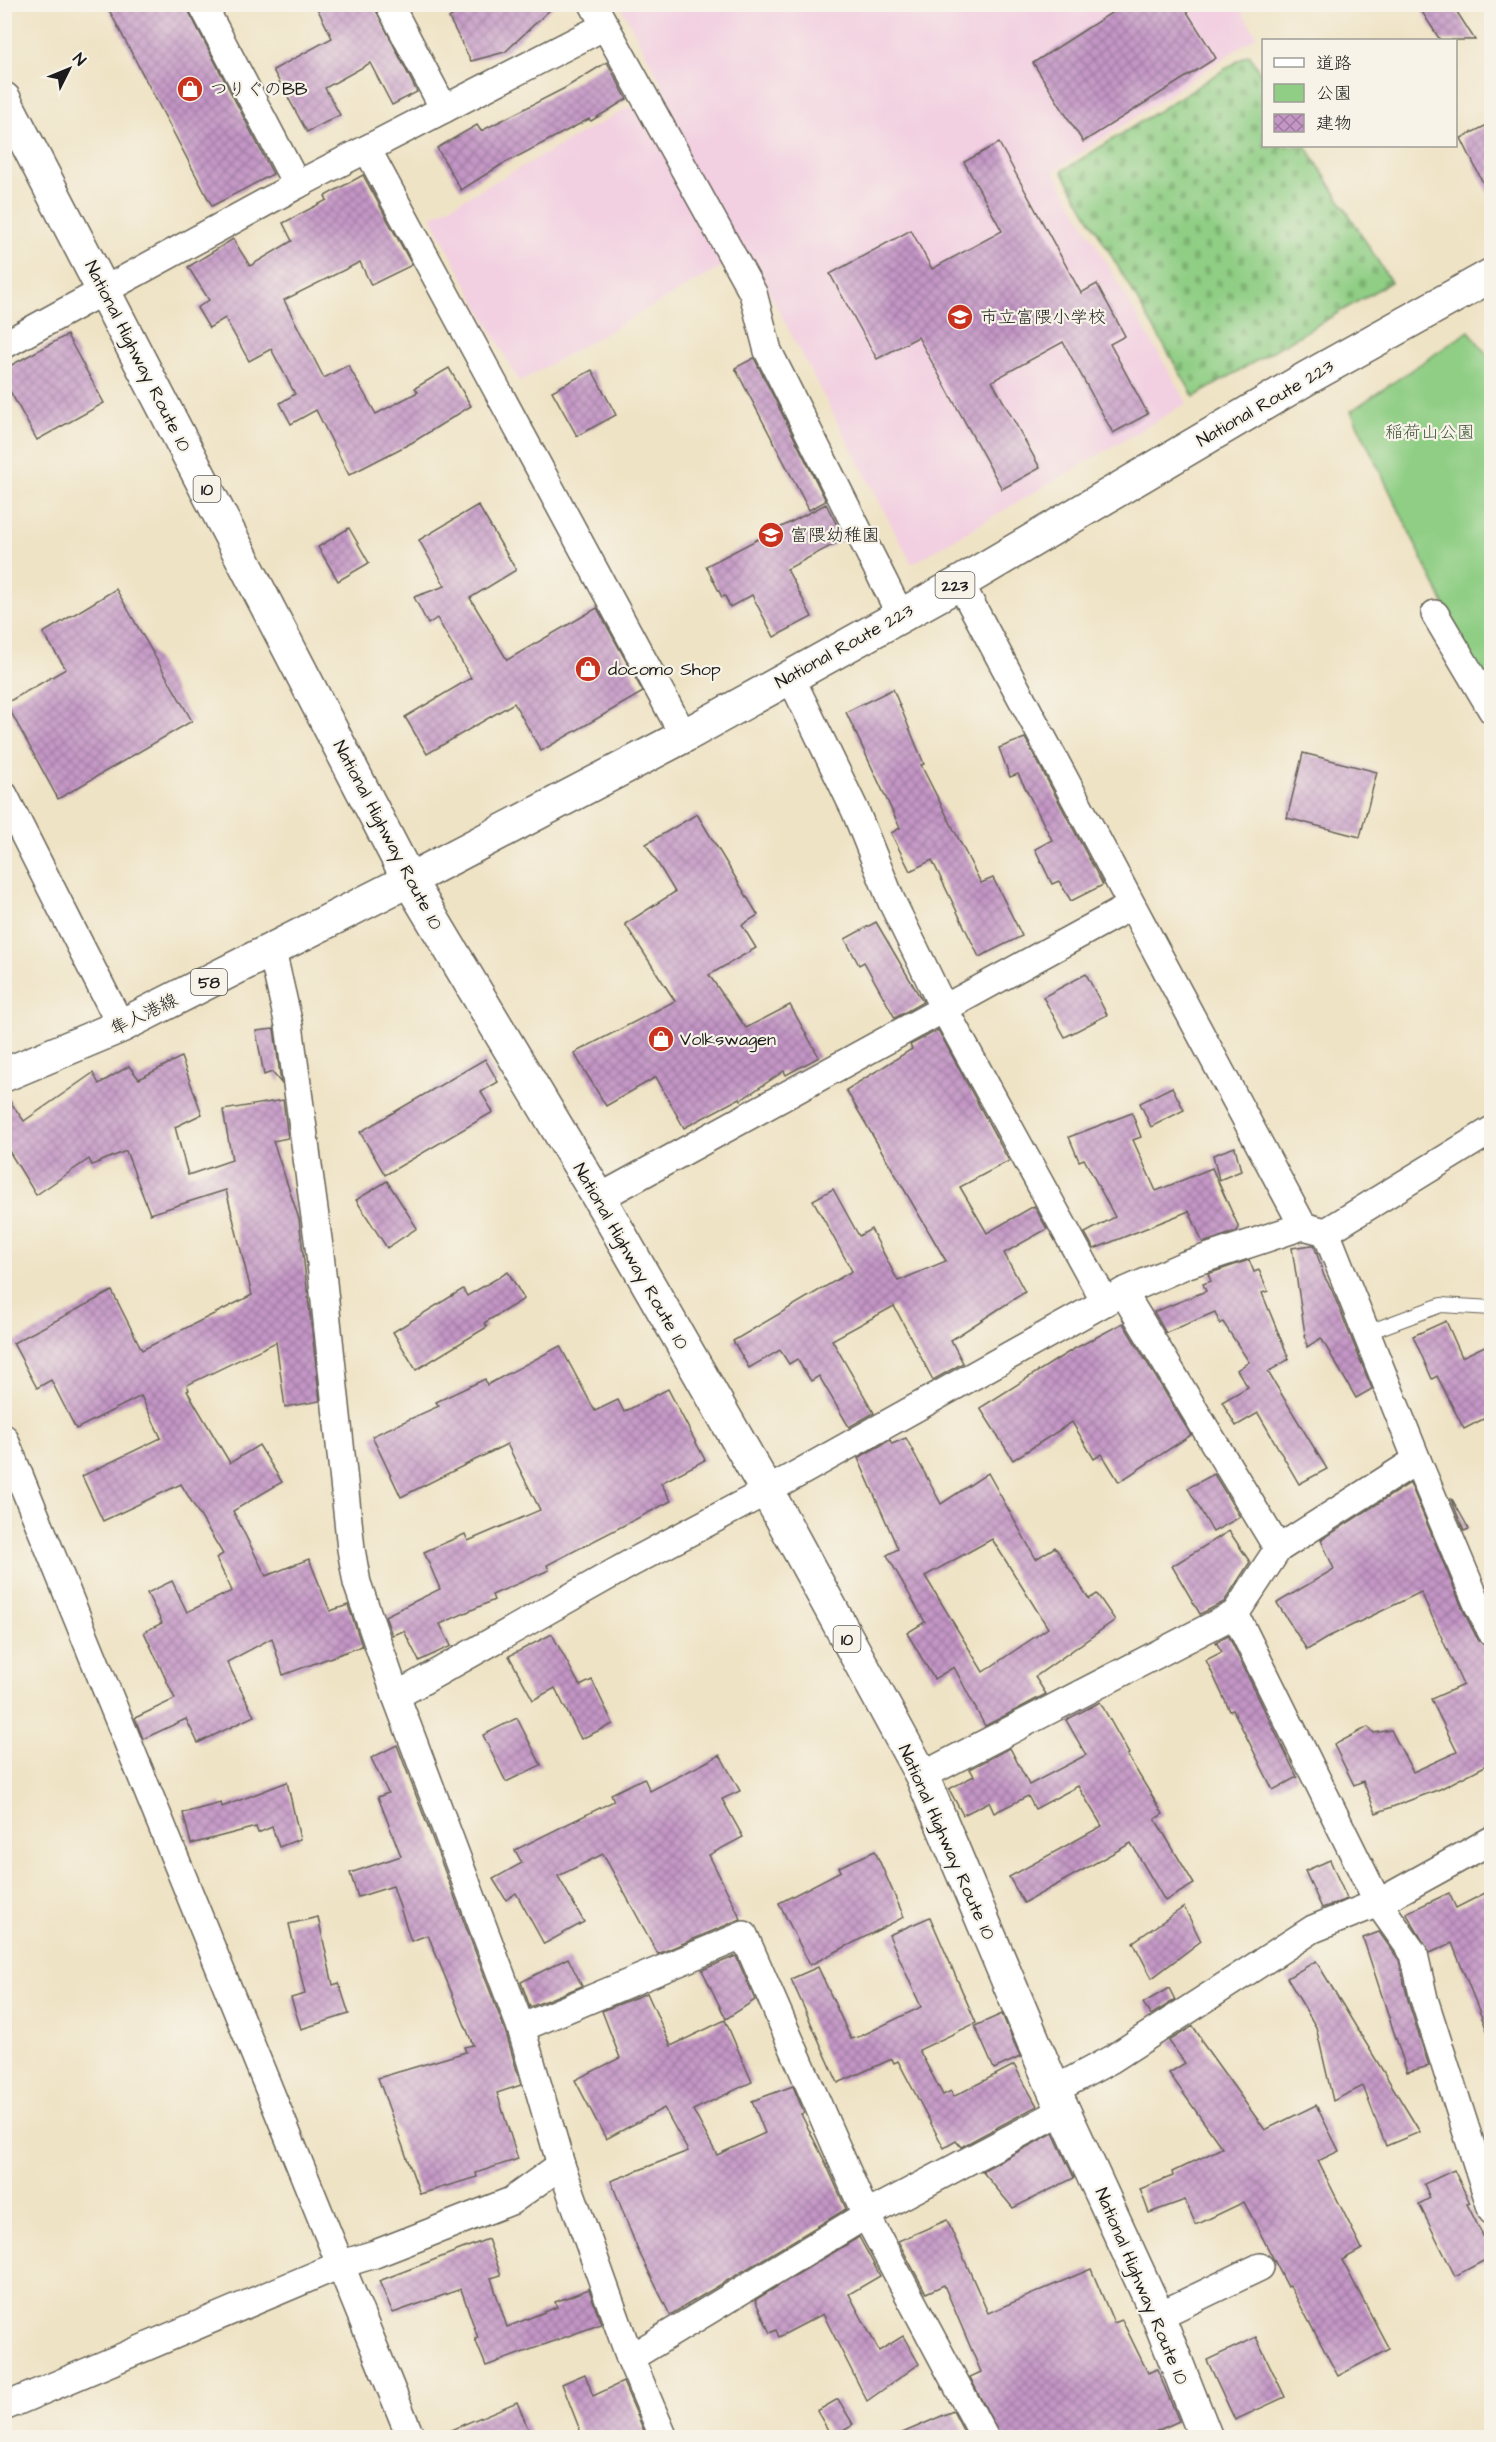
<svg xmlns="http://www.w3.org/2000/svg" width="1496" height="2442" viewBox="0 0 1496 2442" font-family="'Architects Daughter','Klee One',sans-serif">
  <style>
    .built { fill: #f2cfe1 }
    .cemetery { fill: url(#cemetery-stones); stroke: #567550; stroke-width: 1.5 }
    .green { fill: #8fce84; stroke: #567550; stroke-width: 1.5 }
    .building { fill: url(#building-cross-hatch); fill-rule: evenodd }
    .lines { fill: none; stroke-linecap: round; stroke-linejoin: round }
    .service-casing { stroke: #666257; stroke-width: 16 }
    .minor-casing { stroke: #666257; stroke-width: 30 }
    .primary-casing { stroke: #666257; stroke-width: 36 }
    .trunk-casing { stroke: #666257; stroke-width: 36 }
    .service { stroke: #fff; stroke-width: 14 }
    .minor { stroke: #fff; stroke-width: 27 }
    .primary { stroke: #fff; stroke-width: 33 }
    .trunk { stroke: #fff; stroke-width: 33 }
    .labels { text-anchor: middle; stroke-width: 4.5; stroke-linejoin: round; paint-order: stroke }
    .shield { fill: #f7f3e8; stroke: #5e5c59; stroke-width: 1.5 }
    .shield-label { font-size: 16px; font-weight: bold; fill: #1c1c1c }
    .poi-label { font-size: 18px; fill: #1c1c1c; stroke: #f7f3e8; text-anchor: start }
    .street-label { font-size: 18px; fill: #1c1c1c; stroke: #f7f3e8 }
    .park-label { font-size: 18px; fill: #445a40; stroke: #f7f3e8 }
  </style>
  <defs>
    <pattern id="cemetery-stones" width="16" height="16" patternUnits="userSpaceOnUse" patternTransform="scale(1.5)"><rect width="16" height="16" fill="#8fce84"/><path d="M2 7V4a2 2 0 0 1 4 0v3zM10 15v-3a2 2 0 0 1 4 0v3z" fill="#7bb071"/></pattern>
    <pattern id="building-cross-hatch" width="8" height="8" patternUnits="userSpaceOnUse" patternTransform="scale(1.5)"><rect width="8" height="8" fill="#c496c6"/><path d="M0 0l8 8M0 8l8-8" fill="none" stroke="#9e7aa0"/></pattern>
  </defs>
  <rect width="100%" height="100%" fill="#f7f3e8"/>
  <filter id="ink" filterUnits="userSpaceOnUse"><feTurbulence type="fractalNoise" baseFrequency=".0167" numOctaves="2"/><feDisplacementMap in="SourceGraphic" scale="12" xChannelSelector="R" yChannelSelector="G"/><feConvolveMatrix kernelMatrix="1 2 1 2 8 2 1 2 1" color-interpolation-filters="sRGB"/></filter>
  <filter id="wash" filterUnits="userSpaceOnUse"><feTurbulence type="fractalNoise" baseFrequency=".008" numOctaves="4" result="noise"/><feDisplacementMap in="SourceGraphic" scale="24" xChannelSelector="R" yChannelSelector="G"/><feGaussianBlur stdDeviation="1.35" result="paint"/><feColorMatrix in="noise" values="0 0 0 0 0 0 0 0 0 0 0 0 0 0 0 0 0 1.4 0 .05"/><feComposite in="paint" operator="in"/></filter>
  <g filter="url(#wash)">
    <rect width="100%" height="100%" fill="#efe3c5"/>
    <!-- built -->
    <polygon class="built" points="1237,4 1257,36 1054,171 1187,403 912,564 748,252 519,382 431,217 664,88 620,5"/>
    <!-- cemetery -->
    <polygon class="cemetery" points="1249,54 1263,78 1264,146 1306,146 1391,282 1194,397 1062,171"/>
    <!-- green -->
    <polygon class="green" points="1469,331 1491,360 1491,701 1351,411"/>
    <g id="blocks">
      <!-- building -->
      <g class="building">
        <polygon points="106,4 185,4 273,174 212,206"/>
        <polygon points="315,4 373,4 417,92 392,105 370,63 325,88 340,115 307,132 273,70 332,38"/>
        <polygon points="469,4 556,4 505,52 471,61 449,18"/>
        <polygon points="1125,4 1182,4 1216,58 1083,142 1033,63"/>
        <polygon points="1417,4 1452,4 1475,40 1440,40"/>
        <polygon points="607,62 627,99 591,121 589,119 501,165 461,190 437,148 477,125 481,131 565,88"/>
        <polygon points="1491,123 1491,199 1461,138"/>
        <polygon points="999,143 1081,293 1097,284 1125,336 1110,344 1148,414 1113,433 1063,342 992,381 1040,468 1002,489 918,337 877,359 830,274 911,230 932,269 1002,231 964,162"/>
        <polygon points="363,175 412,265 371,285 360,262 284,300 324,378 348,365 376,414 418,392 415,388 449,368 471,406 413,442 349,475 316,410 291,424 280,403 295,394 271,349 249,361 225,318 209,328 197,308 209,300 188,267 233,239 250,266 292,241 283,223 327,200 325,196"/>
        <polygon points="67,335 104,403 37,440 4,380 4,369"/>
        <polygon points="754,358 826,501 809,510 735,368"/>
        <polygon points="592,370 616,415 577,436 552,391"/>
        <polygon points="826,504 844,539 787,569 812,617 774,637 752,595 730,607 725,596 722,597 706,566"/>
        <polygon points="478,505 516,570 470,598 507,660 597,608 643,692 541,751 514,703 427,754 405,717 471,678 437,618 428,624 414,597 445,586 419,540"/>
        <polygon points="349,528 369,563 338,581 318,547"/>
        <polygon points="116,589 192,721 58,799 6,703 66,669 43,633"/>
        <polygon points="893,689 924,764 921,765 981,883 993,878 1022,936 979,957 932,860 910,871 891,833 900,828 846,712"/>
        <polygon points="1025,738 1103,885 1071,901 1059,881 1052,884 1035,849 1052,840 1018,774 1010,777 999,748"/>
        <polygon points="1303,753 1377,772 1360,837 1287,818"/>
        <polygon points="697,814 758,915 742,925 756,948 709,975 746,1028 790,1005 819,1057 786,1075 784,1071 741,1100 740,1098 684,1128 656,1077 606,1106 574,1053 675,1001 625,924 675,892 646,844"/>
        <polygon points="876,922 923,1002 895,1018 864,962 859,965 845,939"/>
        <polygon points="1086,974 1107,1015 1065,1037 1043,997"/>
        <polygon points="274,1029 281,1083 272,1072 264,1075 256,1031"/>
        <polygon points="938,1030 1009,1161 960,1187 987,1233 1034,1206 1047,1229 1004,1253 1025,1292 951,1340 963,1363 933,1380 894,1306 832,1340 874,1413 849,1427 819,1376 811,1381 797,1359 789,1364 780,1350 749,1368 733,1341 852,1271 813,1200 833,1189 859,1236 871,1229 898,1281 946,1261 846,1090 912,1049 910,1045"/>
        <polygon points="181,1057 202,1114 175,1127 188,1175 232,1160 223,1110 283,1100 288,1138 273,1141 299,1219 320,1401 285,1407 276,1342 187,1385 189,1390 187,1391 230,1463 259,1445 282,1482 233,1511 266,1576 309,1559 330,1611 348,1605 362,1646 283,1675 272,1638 227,1662 254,1716 198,1743 186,1719 143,1739 135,1718 175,1699 144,1632 162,1623 147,1593 172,1581 187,1612 232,1591 216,1558 223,1554 181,1484 103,1521 82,1476 161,1438 141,1396 76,1429 51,1380 37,1388 13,1343 112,1291 142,1350 252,1295 226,1190 150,1214 126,1151 92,1165 89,1159 36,1195 4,1143 4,1093 24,1121 93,1073 99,1084 129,1066 139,1079"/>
        <polygon points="485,1059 498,1082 481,1092 493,1112 385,1175 360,1132"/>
        <polygon points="1172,1087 1184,1110 1151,1127 1140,1103"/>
        <polygon points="1132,1113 1141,1137 1133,1140 1156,1191 1212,1168 1239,1228 1237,1231 1203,1243 1189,1211 1094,1249 1085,1233 1115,1217 1084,1159 1079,1161 1069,1137"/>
        <polygon points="1235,1147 1241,1171 1219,1180 1213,1155"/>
        <polygon points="387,1181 417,1228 387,1248 356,1200"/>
        <polygon points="1312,1245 1314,1245 1324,1276 1331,1288 1372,1389 1356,1398 1321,1338 1307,1347 1292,1248"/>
        <polygon points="1249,1260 1254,1272 1259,1270 1268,1291 1262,1293 1289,1359 1268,1372 1327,1469 1299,1484 1258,1413 1236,1426 1222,1402 1248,1387 1237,1370 1249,1362 1223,1322 1220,1324 1215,1312 1166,1333 1154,1312 1206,1291 1203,1284 1211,1281 1208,1274"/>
        <polygon points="508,1272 524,1299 484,1323 487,1327 416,1370 393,1332 463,1289 467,1296"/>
        <polygon points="1446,1321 1462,1357 1491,1343 1491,1415 1464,1429 1437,1376 1432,1379 1413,1336"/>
        <polygon points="1123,1323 1191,1435 1119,1482 1102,1454 1094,1459 1072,1422 1013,1460 980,1408 1072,1350"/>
        <polygon points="560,1346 595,1411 618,1400 624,1412 668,1389 705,1460 661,1483 671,1501 547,1565 549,1570 492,1595 494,1600 440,1624 451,1646 419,1661 404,1631 392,1635 385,1616 440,1589 424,1552 465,1534 468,1541 540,1510 507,1444 401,1497 372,1436 439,1406 436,1402 485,1379 487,1385"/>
        <path d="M906,1438L941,1504L988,1473L1036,1559L1055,1547L1089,1599L1097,1594L1115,1620L1035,1677L1046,1694L985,1726L954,1667L934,1679L907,1633L925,1622L887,1555L898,1549L858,1458L890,1440L892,1444ZM992,1539L1048,1628L983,1672L925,1576Z"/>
        <polygon points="1214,1474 1240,1517 1213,1532 1188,1488"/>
        <polygon points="1410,1483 1464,1612 1478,1640 1487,1647 1491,1658 1491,1763 1440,1789 1376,1813 1363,1781 1354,1785 1334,1745 1368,1727 1374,1733 1391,1730 1413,1772 1457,1752 1431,1699 1463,1685 1421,1592 1330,1636 1307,1650 1277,1603 1334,1569 1321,1540"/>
        <polygon points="1451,1499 1452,1499 1469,1529 1464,1531"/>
        <polygon points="1229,1531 1250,1562 1224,1602 1200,1614 1172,1566"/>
        <polygon points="552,1634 580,1686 592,1680 613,1724 581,1739 555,1688 533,1700 509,1656"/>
        <polygon points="1228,1635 1297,1777 1273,1790 1233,1710 1230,1711 1206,1660 1222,1652 1216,1642"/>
        <polygon points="1100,1702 1129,1754 1127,1755 1163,1814 1155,1819 1194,1884 1165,1901 1131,1843 1024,1903 1009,1877 1102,1826 1078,1786 1035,1809 1028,1796 994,1813 989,1802 963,1815 949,1789 974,1776 970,1769 1010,1748 1029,1785 1086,1755 1066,1720"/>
        <polygon points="517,1718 541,1765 506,1782 483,1735"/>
        <polygon points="397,1745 506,2033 521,2085 497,2093 518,2159 476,2173 477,2177 420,2194 378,2078 466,2052 464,2047 473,2045 428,1935 411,1941 393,1886 358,1897 350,1873 401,1856 378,1797 388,1793 371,1758"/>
        <polygon points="720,1755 740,1791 722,1799 743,1837 709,1855 741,1919 658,1954 603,1854 558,1876 584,1922 544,1944 516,1893 506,1900 493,1879 522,1863 515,1850 614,1801 611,1794 644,1778 650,1791"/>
        <polygon points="287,1782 300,1839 279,1847 272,1827 258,1833 256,1827 191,1844 183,1813 221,1803 222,1807"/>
        <polygon points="875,1851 904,1917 810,1965 779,1903 841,1871 839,1867"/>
        <polygon points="1330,1860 1347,1899 1322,1908 1305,1871"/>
        <polygon points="1491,1890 1491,2038 1490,2038 1452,1943 1430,1953 1406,1913 1449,1893 1456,1908"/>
        <polygon points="1184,1907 1201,1941 1152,1978 1133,1942"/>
        <polygon points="318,1917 333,1985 339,1983 349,2014 301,2029 291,1998 305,1994 289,1924"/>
        <polygon points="930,1917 976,2023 919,2050 943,2095 951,2091 953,2097 1014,2065 1037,2106 961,2147 956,2141 944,2148 898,2061 894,2063 892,2059 838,2083 791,1979 818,1967 851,2039 861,2036 921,2007 889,1935"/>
        <polygon points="1379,1932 1399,1960 1409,2004 1429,2066 1407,2072 1363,1938"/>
        <polygon points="736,1956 755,2000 726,2019 702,1970"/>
        <polygon points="568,1958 582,1986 530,2007 521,1982"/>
        <polygon points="1316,1961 1420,2132 1386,2146 1363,2086 1333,2101 1316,2027 1287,1978"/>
        <polygon points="1169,1988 1175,2000 1151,2015 1143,2003"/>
        <polygon points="647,1993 671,2046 725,2020 752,2082 693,2110 717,2155 765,2133 752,2101 793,2086 804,2113 801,2114 827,2166 846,2209 670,2315 637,2248 611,2181 688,2151 664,2108 606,2139 575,2080 620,2058 602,2011"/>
        <polygon points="1002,2014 1020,2057 994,2069 975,2026"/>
        <polygon points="1193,2026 1202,2040 1201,2041 1265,2130 1316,2105 1339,2151 1318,2161 1362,2249 1342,2260 1389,2349 1338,2376 1290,2286 1288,2287 1244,2202 1196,2225 1185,2200 1149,2213 1140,2189 1173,2176 1172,2172 1222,2148 1169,2073 1185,2063 1169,2041"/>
        <polygon points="1053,2133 1074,2178 1013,2208 982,2171"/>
        <polygon points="1454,2170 1470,2203 1467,2204 1491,2252 1491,2257 1455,2276 1419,2204 1430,2198 1424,2184"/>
        <polygon points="947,2220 988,2313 1091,2269 1114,2323 1122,2320 1148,2373 1157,2369 1179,2421 1141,2438 1001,2438 970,2377 981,2372 944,2285 926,2293 898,2241"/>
        <polygon points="859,2237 880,2276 849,2294 879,2351 903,2336 919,2364 867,2401 823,2314 779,2337 776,2330 770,2333 755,2300"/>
        <polygon points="488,2239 501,2275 491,2278 507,2327 557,2307 555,2302 589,2289 601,2324 486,2366 475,2339 478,2338 461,2289 393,2313 379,2281"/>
        <polygon points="1256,2337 1285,2397 1235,2420 1207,2360"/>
        <polygon points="585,2374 593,2396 623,2382 647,2438 583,2438 562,2384"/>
        <polygon points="838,2399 853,2424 832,2437 817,2411"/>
        <polygon points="517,2402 532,2438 434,2438 434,2437"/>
        <polygon points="953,2411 967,2438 891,2438"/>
      </g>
    </g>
  </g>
  <g filter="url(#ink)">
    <use href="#blocks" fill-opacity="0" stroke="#666257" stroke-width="1.5"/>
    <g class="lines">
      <!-- service casing -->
      <g class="service-casing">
        <polyline id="service" points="1366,1333 1441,1305 1492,1308"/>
      </g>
      <!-- minor casing -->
      <g class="minor-casing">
        <g id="minor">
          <polyline points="202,4 297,185"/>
          <polyline points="389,4 444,109"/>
          <polyline points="593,4 753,293 768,351 900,614"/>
          <polyline points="367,149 684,736"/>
          <polyline points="4,345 297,185 605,26"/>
          <polyline points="960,583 1303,1226"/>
          <polyline points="1435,614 1492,710"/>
          <polyline points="790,676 855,810 891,900 944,1009 1105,1302"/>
          <polyline points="4,795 121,1026"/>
          <polyline points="272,951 289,1025 320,1254 351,1549 357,1583 396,1696 521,2028 561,2165 630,2358 664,2438"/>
          <polyline points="599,1198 1131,906"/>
          <polyline points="1326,1232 1417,1460 1478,1605 1492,1633"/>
          <polyline points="1123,1292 1278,1549 1235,1614 1378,1903 1414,1954 1424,1999 1492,2211"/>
          <polyline points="4,1438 411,2438"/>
          <polyline points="1278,1549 1417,1460"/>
          <polyline points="396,1696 633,1562 767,1491 1123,1292 1185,1265 1303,1226 1326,1232 1492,1130"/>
          <polyline points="922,1776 1235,1614"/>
          <polyline points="521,2028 744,1935 866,2215 985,2438"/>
          <polyline points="1054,2090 1112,2059 1313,1929 1378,1903 1492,1840"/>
          <polyline points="1158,2316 1260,2267"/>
          <polyline points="630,2358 866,2215 1064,2110"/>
          <polyline points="4,2407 342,2264 375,2254 511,2201 561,2165"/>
        </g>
      </g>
      <!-- primary casing -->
      <g class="primary-casing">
        <polyline id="primary" points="4,1075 121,1026 409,880"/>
      </g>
      <!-- trunk casing -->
      <g class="trunk-casing">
        <g id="trunk">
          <polyline points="4,99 409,880 599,1198 767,1491 922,1776 1054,2090 1158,2316 1206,2438"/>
          <polyline points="409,880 684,736 960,583 1307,378 1492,275"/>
        </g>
      </g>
      <!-- service -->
      <use href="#service" class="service"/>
      <!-- minor -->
      <use href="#minor" class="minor"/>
      <!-- primary -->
      <use href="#primary" class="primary"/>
      <!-- trunk -->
      <use href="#trunk" class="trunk"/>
    </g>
  </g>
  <!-- icons -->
  <defs>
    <g id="shop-disc" transform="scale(1.35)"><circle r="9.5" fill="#c8321e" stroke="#f7f3e8"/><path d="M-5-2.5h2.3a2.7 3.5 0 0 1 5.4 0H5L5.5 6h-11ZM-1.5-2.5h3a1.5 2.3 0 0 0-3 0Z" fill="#fff"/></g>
    <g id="school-disc" transform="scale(1.35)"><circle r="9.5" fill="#c8321e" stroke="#f7f3e8"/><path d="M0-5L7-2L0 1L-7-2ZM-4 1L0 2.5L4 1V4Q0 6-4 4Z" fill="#fff"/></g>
  </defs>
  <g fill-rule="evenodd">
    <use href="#shop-disc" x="190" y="89"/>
    <use href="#school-disc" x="960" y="317"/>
    <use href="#school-disc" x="771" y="535"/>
    <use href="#shop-disc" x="588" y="669"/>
    <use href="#shop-disc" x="661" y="1039"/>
  </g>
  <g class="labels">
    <!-- shield labels -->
    <g class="shield">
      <rect x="193.5" y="476" width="27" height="26" rx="4.5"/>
      <rect x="935.5" y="572" width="39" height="26" rx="4.5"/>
      <rect x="191" y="969" width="36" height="26" rx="4.5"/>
      <rect x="833.5" y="1626" width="27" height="26" rx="4.5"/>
    </g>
    <g class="shield-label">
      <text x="207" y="495">10</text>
      <text x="955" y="591">223</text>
      <text x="209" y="988">58</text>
      <text x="847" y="1645">10</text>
    </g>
    <!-- poi labels -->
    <g class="poi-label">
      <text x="210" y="95">つりぐのBB</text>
      <text x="980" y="323">市立富隈小学校</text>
      <text x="790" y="541">富隈幼稚園</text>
      <text x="608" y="675">docomo Shop</text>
      <text x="680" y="1045">Volkswagen</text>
    </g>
    <!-- street labels -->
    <g class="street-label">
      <text transform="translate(138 356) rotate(63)" y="6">National Highway Route 10</text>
      <text transform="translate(1265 403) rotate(-30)" y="6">National Route 223</text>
      <text transform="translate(844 646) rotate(-29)" y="6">National Route 223</text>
      <text transform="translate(388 835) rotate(62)" y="6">National Highway Route 10</text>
      <text transform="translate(144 1014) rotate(-26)" y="6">隼人港線</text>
      <text transform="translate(631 1256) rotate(60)" y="6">National Highway Route 10</text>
      <text transform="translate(947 1842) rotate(66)" y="6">National Highway Route 10</text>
      <text transform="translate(1142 2286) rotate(67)" y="6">National Highway Route 10</text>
    </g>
    <!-- park labels -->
    <g class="park-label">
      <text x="1430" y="438">稲荷山公園</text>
    </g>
  </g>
  <!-- margin -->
  <rect width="1496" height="2442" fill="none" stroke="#f7f3e8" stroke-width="24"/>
  <!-- legend -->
  <rect x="1262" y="39" width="195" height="108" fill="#f7f3e8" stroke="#9f9d96" stroke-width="1.5"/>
  <rect x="1274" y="58" width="30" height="9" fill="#ffffff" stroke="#9f9d96" stroke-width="1.5"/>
  <text x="1316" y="69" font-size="18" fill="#1c1c1c">道路</text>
  <rect x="1274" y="84" width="30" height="18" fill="#8fce84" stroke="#9f9d96" stroke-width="1.5"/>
  <text x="1316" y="99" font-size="18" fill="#1c1c1c">公園</text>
  <rect x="1274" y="114" width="30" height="18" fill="url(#building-cross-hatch)" stroke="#9f9d96" stroke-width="1.5"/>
  <text x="1316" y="129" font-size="18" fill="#1c1c1c">建物</text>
  <!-- north arrow -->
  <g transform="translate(69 69) rotate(47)" stroke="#f7f3e8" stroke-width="4.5" paint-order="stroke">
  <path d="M0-4.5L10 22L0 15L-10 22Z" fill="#1c1c1c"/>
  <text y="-9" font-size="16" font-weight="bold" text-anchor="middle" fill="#1c1c1c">N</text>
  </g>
</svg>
